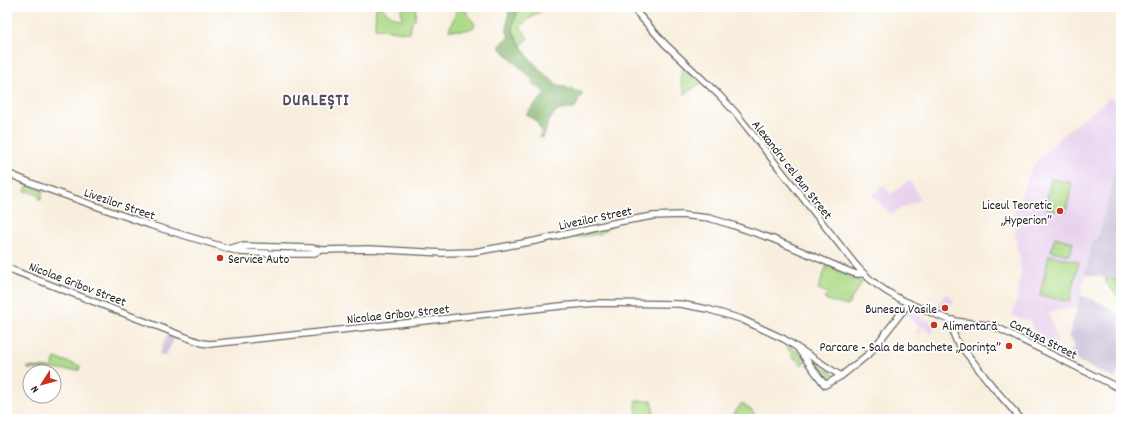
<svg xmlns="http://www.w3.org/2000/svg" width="1128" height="426" viewBox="0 0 1128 426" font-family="Dekko,sans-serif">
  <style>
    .built { fill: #e8d2ee }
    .industrial { fill: #c9bfd7 }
    .green { fill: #acda87; stroke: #647b52 }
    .forest { fill: #89ba74; stroke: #526b48 }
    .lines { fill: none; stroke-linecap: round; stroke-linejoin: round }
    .minor-casing { stroke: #696660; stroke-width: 8 }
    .minor { stroke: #fff; stroke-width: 5.5 }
    .poi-dot { fill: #c8321e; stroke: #fff; stroke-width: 1.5 }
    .labels { text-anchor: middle; stroke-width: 3.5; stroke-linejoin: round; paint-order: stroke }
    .street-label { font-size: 13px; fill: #1c1c1c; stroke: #fff }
    .poi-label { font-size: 13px; fill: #1c1c1c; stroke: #fff; text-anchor: end }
    .district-label { font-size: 17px; font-weight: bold; letter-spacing: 1px; fill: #564c5e; stroke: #fff }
  </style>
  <rect width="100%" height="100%" fill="#fff"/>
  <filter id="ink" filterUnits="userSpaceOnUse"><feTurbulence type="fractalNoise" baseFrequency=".025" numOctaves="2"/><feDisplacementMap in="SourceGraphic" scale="8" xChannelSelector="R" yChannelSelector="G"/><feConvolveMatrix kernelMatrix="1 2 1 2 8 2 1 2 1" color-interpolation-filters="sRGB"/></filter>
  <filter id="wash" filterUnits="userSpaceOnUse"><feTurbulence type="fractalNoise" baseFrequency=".012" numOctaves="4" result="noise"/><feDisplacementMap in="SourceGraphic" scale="16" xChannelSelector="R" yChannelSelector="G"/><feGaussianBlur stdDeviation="0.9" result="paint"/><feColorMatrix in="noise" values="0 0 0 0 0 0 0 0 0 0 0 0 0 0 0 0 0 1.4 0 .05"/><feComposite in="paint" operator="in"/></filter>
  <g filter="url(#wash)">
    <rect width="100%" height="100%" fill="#f8eedd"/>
    <!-- built -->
    <g class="built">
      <polygon points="1110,98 1121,108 1121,151 1114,173 1100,233 1092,243 1078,308 1049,312 1051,321 1058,339 1054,349 1038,341 1039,338 1036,336 1036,335 1034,333 1031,321 1012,316 1017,298 1021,273 1019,251 1017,251 1014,225 1015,225 1016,221 1014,217 1014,213 1033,165 1065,133"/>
      <polygon points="910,180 920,200 897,210 892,215 872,196 883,186 891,194"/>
      <polygon points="946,293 954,301 946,313 935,309"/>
      <polygon points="909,311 911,311 928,321 929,320 936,325 931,333 923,327 919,335 915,332 920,327 904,313"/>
    </g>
    <!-- industrial -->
    <g class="industrial">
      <polygon points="1121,151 1121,282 1085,274 1092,243 1100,233 1114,173"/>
      <polygon points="1081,295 1096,301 1121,314 1121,367 1115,379 1068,356 1075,346 1069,336"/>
      <polygon points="168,333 174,336 175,338 165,356 159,354 163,347 162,347"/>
    </g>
    <!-- green -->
    <g class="green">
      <polygon points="376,7 381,7 390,15 402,20 401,7 416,7 415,19 412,22 410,33 375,28"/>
      <path d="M458,7H464L470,18L475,24L474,27C467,32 458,30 449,30Z"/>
      <path d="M519,7H546L520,26L528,38L521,46C509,27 512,27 519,7Z"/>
      <path d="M684,67L701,83L685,94C682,86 678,75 684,67Z"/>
      <polygon points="1051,179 1072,183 1066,212 1045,208"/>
      <polygon points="28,185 43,191 41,200 39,199 40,196 28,191 27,192 25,191"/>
      <polygon points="613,225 600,234 576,237 571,236"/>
      <polygon points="1055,237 1073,242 1070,255 1051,251"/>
      <polygon points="1049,255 1079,262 1069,302 1040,295"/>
      <polygon points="827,265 862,282 847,306 824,299 828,293 818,289"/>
      <polygon points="1106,278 1121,282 1121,300 1106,283"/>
      <polygon points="789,346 799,353 805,362 802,365 796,359 794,359 792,356 792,354 787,348"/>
      <path d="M808,357L835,375V377C823,385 814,366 808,357Z"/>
      <polygon points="55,358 80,366 79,370 28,369 28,367 52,368"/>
      <polygon points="652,400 654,419 638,419 635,401"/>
      <polygon points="742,403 752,411 760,419 730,419"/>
    </g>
    <!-- forest -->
    <path class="forest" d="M509,7H519L512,26L513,33L528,57L544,74L560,86H561L583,93L574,109C549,108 551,119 543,138L539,137L542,132L537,122L526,114L546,93L531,82L533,80L499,47L509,36L507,32Z"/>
  </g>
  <g filter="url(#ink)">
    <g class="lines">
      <!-- minor casing -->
      <g class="minor-casing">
        <g id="minor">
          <path d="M632,7L665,44L719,95L735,112L854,263C874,287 897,299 925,310C935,314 945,319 955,321C970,324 986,322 1000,329L1121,389"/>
          <polyline points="7,173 36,185 150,225 240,252 284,254 312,254 321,250"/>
          <polyline points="228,249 239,246 311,248 322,250 369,249 443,253 474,252 535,241 618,222 653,216 681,215 709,218 729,224 773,239 848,271 856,274 863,274"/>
          <polyline points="7,268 180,335 202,343 210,344 387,325 561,306 597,303 680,304 707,309 741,319 784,339 841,376"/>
          <polyline points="953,320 954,335 956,340 992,386 1021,419"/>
          <polyline points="799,350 825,385 841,376 870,353 909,303"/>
        </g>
      </g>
      <!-- minor -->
      <use href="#minor" class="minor"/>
    </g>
  </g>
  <!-- markers -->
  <g class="poi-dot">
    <circle cx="1060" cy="211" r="4"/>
    <circle cx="220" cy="258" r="4"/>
    <circle cx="945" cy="308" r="4"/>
    <circle cx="934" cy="325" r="4"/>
    <circle cx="1009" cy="346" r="4"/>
  </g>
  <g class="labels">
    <!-- street labels -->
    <g class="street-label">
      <text transform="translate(793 169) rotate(52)" y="5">Alexandru cel Bun Street</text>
      <text transform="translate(120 203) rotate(19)" y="5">Livezilor Street</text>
      <text transform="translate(595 217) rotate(-12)" y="5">Livezilor Street</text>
      <text transform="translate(78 283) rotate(21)" y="5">Nicolae Gribov Street</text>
      <text transform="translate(398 313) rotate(-6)" y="5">Nicolae Gribov Street</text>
      <text transform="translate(1044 338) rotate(27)" y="5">Cartușa Street</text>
    </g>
    <!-- poi labels -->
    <g class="poi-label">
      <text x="1052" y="209">Liceul Teoretic<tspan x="1052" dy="15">„Hyperion”</tspan></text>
      <text x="228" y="263" text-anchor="start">Service Auto</text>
      <text x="937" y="313">Bunescu Vasile</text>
      <text x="942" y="330" text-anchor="start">Alimentară</text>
      <text x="1001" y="351">Parcare - Sala de banchete „Dorința”</text>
    </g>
    <!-- district labels -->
    <g class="district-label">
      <text x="316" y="105">DURLEȘTI</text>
    </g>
  </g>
  <!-- margin -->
  <rect width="1128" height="426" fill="none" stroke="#fff" stroke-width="24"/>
  <!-- north arrow -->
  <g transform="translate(42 384) rotate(234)"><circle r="19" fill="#ffffff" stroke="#a4a4a4"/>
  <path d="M0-3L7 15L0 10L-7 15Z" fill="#c8321e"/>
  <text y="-6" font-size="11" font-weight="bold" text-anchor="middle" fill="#1c1c1c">N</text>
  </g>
</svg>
